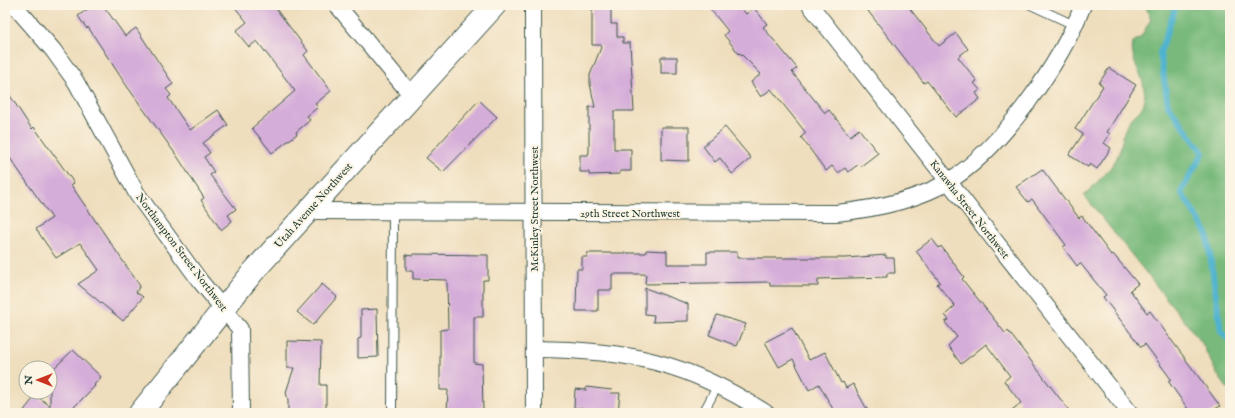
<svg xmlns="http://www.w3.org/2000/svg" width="1235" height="418" viewBox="0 0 1235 418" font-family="'IM FELL English',serif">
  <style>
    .forest { fill: #79ba7c; stroke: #4c7c58 }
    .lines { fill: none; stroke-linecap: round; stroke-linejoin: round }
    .stream { stroke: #50b3cf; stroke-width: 6 }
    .building { fill: #d5add9 }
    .lane-casing { stroke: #3e5549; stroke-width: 10 }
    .street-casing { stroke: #3e5549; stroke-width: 18 }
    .secondary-casing { stroke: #3e5549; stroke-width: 24 }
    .lane { stroke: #fff; stroke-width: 8 }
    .street { stroke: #fff; stroke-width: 16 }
    .secondary { stroke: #fff; stroke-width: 22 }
    .labels { text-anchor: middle; stroke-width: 4; stroke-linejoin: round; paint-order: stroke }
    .street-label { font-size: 11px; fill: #1f3d34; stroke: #fcf5e5 }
  </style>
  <rect width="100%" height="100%" fill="#fcf5e5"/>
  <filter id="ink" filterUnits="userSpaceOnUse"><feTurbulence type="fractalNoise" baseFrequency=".025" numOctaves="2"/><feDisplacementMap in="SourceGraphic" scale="8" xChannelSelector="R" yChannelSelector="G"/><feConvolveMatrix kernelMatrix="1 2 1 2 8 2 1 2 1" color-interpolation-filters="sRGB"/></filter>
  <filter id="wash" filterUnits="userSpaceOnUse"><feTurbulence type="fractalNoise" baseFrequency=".012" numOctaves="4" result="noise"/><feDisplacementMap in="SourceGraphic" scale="16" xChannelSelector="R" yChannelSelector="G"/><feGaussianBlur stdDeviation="0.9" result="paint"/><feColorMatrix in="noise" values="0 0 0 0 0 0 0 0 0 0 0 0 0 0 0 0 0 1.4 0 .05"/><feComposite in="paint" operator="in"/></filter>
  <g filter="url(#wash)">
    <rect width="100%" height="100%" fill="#efdebd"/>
    <!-- forest -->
    <path class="forest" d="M1145,5H1230V392L1217,374L1202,343L1084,195C1096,183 1113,169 1119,153C1122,144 1122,135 1126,127C1135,109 1148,113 1144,88C1142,71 1129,60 1133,42L1141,37L1151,19Z"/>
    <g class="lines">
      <!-- stream -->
      <polyline class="stream" points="1176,5 1160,53 1168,105 1203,153 1181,192 1207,233 1221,331 1230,341"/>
    </g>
    <g id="blocks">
      <!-- building -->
      <g class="building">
        <polygon points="93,5 103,5 125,36 136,28 173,84 166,89 171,95 168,98 190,130 218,110 228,125 203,143 210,153 204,157 214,172 210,175 236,209 228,215 232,221 221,230 201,200 204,198 179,159 124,82 88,27 87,29 78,16"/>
        <polygon points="233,5 273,5 308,51 304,55 331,91 315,104 318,107 307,116 310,120 296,132 297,134 272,153 252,128 295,91 257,41 249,47 236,31 247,22"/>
        <polygon points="592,5 611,5 611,24 617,24 617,37 623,37 623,43 630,43 634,111 614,111 614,149 631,149 631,171 620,171 620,174 589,175 589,172 580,172 580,155 588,155 589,152 589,107 595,107 590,84 590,75 602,45 592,45"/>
        <polygon points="707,5 739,5 746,14 754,8 767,24 763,27 797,68 792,72 825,113 829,110 850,136 859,129 878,153 861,166 859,164 848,172 845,168 838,173 832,166 826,171 801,137 806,133 771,89 761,97 751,82 761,74 740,53 739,54 724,35 728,31"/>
        <polygon points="876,5 907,5 939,46 956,33 968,49 958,57 977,81 974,83 980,90 976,93 980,99 956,117 927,81 924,83 868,11"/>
        <rect x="661" y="57" width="16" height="16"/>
        <polygon points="1109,68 1136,85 1107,132 1110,134 1104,143 1111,148 1097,169 1090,164 1088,167 1069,155 1083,134 1075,129 1103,86 1099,83"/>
        <polygon points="5,88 32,129 34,127 74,183 71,185 140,286 136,292 143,297 123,321 78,284 99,270 80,243 56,258 36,229 52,218 5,151"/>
        <polygon points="479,100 497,117 443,172 426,158"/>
        <polygon points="661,127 689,127 689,161 661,160"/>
        <polygon points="725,127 751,158 732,174 720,158 715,162 703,146"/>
        <polygon points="1042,169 1079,218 1082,216 1111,255 1113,254 1138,284 1130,290 1147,313 1150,311 1220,406 1209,413 1191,413 1168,381 1171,379 1145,344 1141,347 1103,297 1106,295 1080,263 1077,266 1063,247 1066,245 1032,199 1028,202 1016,187"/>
        <polygon points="932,239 939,248 941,246 964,277 962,279 1005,333 1008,331 1071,413 1008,413 1021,403 1004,381 1010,376 986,344 961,364 948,346 957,337 945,322 949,320 945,315 955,306 937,284 940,282 916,251"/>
        <polygon points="646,250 667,251 667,264 707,264 707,252 737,252 737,258 846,258 886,255 886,258 894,258 895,273 887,273 887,277 818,279 818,286 770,286 770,282 645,284 646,274 612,274 612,290 598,290 598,311 576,311 577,269 582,269 582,257 587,257 587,253 646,253"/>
        <polygon points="413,254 488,255 488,280 483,280 483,317 474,317 474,363 482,364 483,413 447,413 448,390 440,390 440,330 448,329 447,280 413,279 413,271 406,271 406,255 413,256"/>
        <polygon points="322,284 337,297 313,325 297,312"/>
        <polygon points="645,288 688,304 688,321 653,322 654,315 645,314"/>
        <polygon points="377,309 378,357 358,358 358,339 361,338 361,310"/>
        <polygon points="717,315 746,324 737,346 709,335"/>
        <polygon points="792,328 809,360 825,352 841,383 843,382 846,388 853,384 869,413 835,413 819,384 809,390 793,359 779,367 765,342"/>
        <polygon points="287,341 321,342 320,385 326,385 326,413 288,413 288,400 286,392 294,368 287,368"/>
        <polygon points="73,350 101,377 94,385 95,386 68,413 22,413 36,395 50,406 50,372"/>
        <polygon points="586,387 612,390 611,393 620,393 618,412 583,413 583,408 574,408 575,389 586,390"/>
      </g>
    </g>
  </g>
  <g filter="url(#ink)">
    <use href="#blocks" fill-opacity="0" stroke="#3e5549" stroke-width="1"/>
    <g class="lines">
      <!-- lane casing -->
      <g class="lane-casing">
        <g id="lane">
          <polyline points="1031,5 1074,25"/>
          <polyline points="392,413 393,212"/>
          <polyline points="703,413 718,385"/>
        </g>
      </g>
      <!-- street casing -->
      <g class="street-casing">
        <g id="street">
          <polyline points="14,5 53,50 76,82 137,194 200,281 240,329 241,413"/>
          <polyline points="337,5 412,96"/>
          <polyline points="533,5 534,413"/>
          <polyline points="810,5 1130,413"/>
          <path d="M307,211L836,213C874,209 916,201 949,181C1002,148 1061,63 1083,5"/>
          <path d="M534,349C627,350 686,361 766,413"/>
        </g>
      </g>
      <!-- secondary casing -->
      <g class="secondary-casing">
        <polyline id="secondary" points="140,413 253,272 495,5"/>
      </g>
      <!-- lane -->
      <use href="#lane" class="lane"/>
      <!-- street -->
      <use href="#street" class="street"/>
      <!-- secondary -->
      <use href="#secondary" class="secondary"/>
    </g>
  </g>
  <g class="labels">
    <!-- street labels -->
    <g class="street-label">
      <text transform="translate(313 205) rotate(-48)" y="4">Utah Avenue Northwest</text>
      <text transform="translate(534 209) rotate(-90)" y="4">McKinley Street Northwest</text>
      <text transform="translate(970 209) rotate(52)" y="4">Kanawha Street Northwest</text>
      <text x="630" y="217">29th Street Northwest</text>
      <text transform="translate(182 252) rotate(53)" y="4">Northampton Street Northwest</text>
    </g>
  </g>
  <!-- margin -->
  <rect width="1235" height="418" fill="none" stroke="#fcf5e5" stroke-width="20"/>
  <!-- north arrow -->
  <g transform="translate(38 380) rotate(270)"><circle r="19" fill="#fcf5e5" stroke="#a4ab9e"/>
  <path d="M0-3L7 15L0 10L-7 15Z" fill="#c8321e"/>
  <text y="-6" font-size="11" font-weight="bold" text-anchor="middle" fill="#1f3d34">N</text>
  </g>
</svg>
